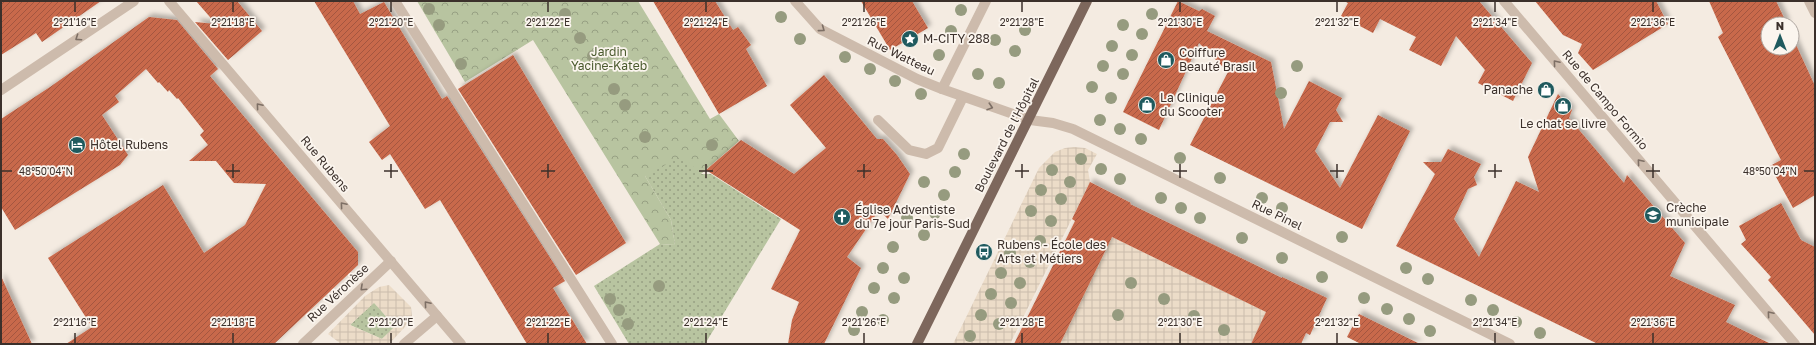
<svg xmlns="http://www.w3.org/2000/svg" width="1816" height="345" viewBox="0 0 1816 345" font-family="'Golos Text',sans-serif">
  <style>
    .forest { fill: url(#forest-crowns) }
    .garden { fill: url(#garden-dots) }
    .plaza { fill: url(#plaza-grid); fill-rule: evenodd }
    .building { fill: url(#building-hatch); filter: url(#shadow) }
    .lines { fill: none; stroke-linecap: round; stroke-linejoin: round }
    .lane { stroke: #cdbbac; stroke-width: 10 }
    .street { stroke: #cdbbac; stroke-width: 10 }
    .primary { stroke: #7d675c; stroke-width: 10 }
    .tree { fill: #969b7f }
    .oneway { stroke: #7d6f65 }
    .ticks { fill: none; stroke: #3b302b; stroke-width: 1.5 }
    .labels { text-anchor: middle; stroke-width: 3.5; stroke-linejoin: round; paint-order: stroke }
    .poi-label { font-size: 12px; fill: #3b302b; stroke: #fbf5ee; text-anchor: start }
    .park-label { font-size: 12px; fill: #4a5a2e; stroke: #fbf5ee }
    .street-label { font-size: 12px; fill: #3b302b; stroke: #fbf5ee }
    .ticks-label { font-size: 10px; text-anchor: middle; fill: #3b302b; stroke: #fbf5ee; stroke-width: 3.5; stroke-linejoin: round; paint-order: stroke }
  </style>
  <defs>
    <pattern id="forest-crowns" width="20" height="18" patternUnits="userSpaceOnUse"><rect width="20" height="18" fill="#b8c4a0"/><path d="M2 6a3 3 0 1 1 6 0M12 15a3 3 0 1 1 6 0" fill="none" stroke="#97a083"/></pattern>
    <pattern id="garden-dots" width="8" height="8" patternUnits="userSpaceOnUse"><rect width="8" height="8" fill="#b8c4a0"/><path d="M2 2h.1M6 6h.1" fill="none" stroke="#97a083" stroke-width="1.8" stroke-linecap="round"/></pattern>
    <pattern id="plaza-grid" width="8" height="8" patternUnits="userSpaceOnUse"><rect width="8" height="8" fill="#ecdcc8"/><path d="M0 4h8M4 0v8" fill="none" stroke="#cbbdac"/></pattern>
    <pattern id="building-hatch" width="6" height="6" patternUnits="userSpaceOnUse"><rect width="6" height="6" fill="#c8694b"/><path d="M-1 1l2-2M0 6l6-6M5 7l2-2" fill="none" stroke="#a4573f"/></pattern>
    <filter id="shadow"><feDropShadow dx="3.5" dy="-3.5" stdDeviation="2" flood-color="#0004"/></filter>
  </defs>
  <rect width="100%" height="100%" fill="#f4ebe1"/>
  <!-- forest -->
  <polygon class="forest" points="417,1 638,1 710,119 719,114 739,141 701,174 645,176 671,220 675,245 660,244 533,40 465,82"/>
  <!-- garden -->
  <g class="garden">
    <polygon points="682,156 701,174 711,174 781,219 705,344 629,344 594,286 660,244 675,245 671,220 645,176"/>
    <polygon points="374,302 395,327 382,339 350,325"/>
  </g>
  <!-- plaza -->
  <g class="plaza">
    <polygon points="1074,147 1085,148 1097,154 1088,170 1090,182 1010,344 953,344 1039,168 1055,152 1065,148"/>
    <polygon points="1111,238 1114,238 1265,311 1266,313 1251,344 1060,344"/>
    <path d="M389,285L411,307L412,316L404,328L389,344H341L328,334L365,296L379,287ZM374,303L395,326L382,339L350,325Z"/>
  </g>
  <!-- building -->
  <g class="building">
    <polygon points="1,1 101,1 42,42 36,33 1,55"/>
    <polygon points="196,1 237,1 262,31 228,60 195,22 216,24"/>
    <polygon points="314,1 353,1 360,14 384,2 442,99 447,96 565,281 553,288 587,344 527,344 440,200 425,209 390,154 382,160 369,142 390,126"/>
    <polygon points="653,1 715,1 733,30 738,27 751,45 746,49 767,86 719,114"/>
    <polygon points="861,1 912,1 928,28 890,50"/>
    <polygon points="1178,1 1199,11 1202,9 1215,16 1207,31 1271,62 1284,129 1309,81 1342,98 1336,110 1343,122 1330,122 1315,151 1340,188 1378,115 1410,131 1362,229 1190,145 1228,72 1199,43 1159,130 1123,112"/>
    <polygon points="1344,1 1479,1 1532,63 1513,101 1478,83 1485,70 1456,36 1441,66 1409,50 1416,37 1380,19 1373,33 1341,16 1348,3"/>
    <polygon points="1535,1 1656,1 1668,24 1593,70 1578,53 1582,44 1563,35"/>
    <polygon points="1709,1 1776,1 1787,24 1768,24 1768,48 1792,48 1792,36 1815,86 1815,195 1793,208 1770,166 1781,160 1718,37 1723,33"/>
    <polygon points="149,17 177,20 218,69 210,76 358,252 358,265 274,344 66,344 92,327 48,258 163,185 204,253 245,225 266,184 234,183 216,161 189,161 208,145 200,135 204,131 178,98 177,99 169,90 168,92 159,82 158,83 146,69 115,96 119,102 102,115 128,155 120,165 15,230 1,207 1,119 50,87"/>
    <polygon points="513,55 626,243 576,275 458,89"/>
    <polygon points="824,75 877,139 883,139 897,155 910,174 888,219 879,210 847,257 861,268 824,344 788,344 792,320 799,302 771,289 800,230 706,170 741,140 794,174 826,148 790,105"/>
    <polygon points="1558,94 1572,110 1569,118 1624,183 1627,175 1685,243 1670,276 1735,305 1726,322 1771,344 1598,344 1396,246 1435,174 1423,162 1441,162 1448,149 1481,164 1474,177 1477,185 1468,189 1454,219 1479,257 1516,181 1539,192 1528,157"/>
    <polygon points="1090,182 1131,203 1130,204 1282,278 1282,277 1327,298 1310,335 1306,333 1301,344 1251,344 1266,312 1112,237 1060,344 1014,344 1075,221 1072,219"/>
    <polygon points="1781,203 1801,240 1815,247 1815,335 1768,280 1771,277 1741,244 1746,240 1739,226"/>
    <polygon points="1,276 32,344 1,344"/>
    <polygon points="1359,314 1420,344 1361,344 1347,337"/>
  </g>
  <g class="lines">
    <!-- lane -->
    <g class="lane">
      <polyline points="395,1 612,344"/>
      <polyline points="942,89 986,1"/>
    </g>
    <!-- street -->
    <g class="street">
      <polyline points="169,1 461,344"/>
      <polyline points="795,1 820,29 917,79 942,89 1030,120 1053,123 1073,129 1510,344"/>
      <polyline points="1504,1 1795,344"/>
      <polyline points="1809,1 1815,13"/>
      <polyline points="1,90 134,1"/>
      <polyline points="878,120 909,150 926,154 938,148 963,97"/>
      <polyline points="303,344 391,261"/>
      <polyline points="404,344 437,316"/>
    </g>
    <!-- primary -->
    <polyline class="primary" points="917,344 1087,1"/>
  </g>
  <!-- trees -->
  <g class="tree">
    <circle cx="429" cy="9" r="6"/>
    <circle cx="961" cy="10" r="6"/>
    <circle cx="565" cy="14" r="6"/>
    <circle cx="1152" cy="14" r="6"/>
    <circle cx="781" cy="17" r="6"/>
    <circle cx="439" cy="25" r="6"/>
    <circle cx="1123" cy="25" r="6"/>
    <circle cx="1025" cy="30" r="6"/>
    <circle cx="951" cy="31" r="6"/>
    <circle cx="1142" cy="34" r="6"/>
    <circle cx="580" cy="38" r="6"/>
    <circle cx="800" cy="39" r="6"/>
    <circle cx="995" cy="40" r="6"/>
    <circle cx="1112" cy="46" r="6"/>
    <circle cx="1015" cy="51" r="6"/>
    <circle cx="939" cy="55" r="6"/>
    <circle cx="1132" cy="55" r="6"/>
    <circle cx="593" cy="56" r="6"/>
    <circle cx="845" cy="57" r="6"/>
    <circle cx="461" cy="64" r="6"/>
    <circle cx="1103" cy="66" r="6"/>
    <circle cx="1297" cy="66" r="6"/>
    <circle cx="870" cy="69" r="6"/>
    <circle cx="978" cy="74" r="6"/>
    <circle cx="1123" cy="74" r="6"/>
    <circle cx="895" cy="81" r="6"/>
    <circle cx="999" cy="83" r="6"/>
    <circle cx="1092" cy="87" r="6"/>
    <circle cx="614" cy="89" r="6"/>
    <circle cx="1281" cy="93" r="6"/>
    <circle cx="921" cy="94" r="6"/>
    <circle cx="1111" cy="98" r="6"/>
    <circle cx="625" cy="105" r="6"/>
    <circle cx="1100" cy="120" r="6"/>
    <circle cx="1120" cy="129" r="6"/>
    <circle cx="645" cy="137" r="6"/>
    <circle cx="1141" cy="139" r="6"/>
    <circle cx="712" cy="145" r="6"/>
    <circle cx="964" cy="154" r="6"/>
    <circle cx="1180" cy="158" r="6"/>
    <circle cx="1081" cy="159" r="6"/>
    <circle cx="1101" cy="169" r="6"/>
    <circle cx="1052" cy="170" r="6"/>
    <circle cx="955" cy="172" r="6"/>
    <circle cx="1220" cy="178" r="6"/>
    <circle cx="1120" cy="179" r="6"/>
    <circle cx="924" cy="182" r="6"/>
    <circle cx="1070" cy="182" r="6"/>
    <circle cx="1041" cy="190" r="6"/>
    <circle cx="944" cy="195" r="6"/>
    <circle cx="1161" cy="198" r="6"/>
    <circle cx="1262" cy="198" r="6"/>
    <circle cx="1061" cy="199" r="6"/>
    <circle cx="1181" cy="208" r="6"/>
    <circle cx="1282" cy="208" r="6"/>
    <circle cx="1031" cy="211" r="6"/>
    <circle cx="935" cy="213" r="6"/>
    <circle cx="907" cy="218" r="6"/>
    <circle cx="1200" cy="218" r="6"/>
    <circle cx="1051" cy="221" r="6"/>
    <circle cx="924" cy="235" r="6"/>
    <circle cx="1342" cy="237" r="6"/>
    <circle cx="1242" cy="238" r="6"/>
    <circle cx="1040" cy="241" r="6"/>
    <circle cx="893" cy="247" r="6"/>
    <circle cx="1010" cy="253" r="6"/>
    <circle cx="1282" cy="258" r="6"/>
    <circle cx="1030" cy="262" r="6"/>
    <circle cx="883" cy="268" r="6"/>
    <circle cx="1406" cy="268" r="6"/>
    <circle cx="1001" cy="273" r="6"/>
    <circle cx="1322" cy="277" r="6"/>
    <circle cx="904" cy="278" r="6"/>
    <circle cx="1428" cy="279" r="6"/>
    <circle cx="1020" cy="283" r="6"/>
    <circle cx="1131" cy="283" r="6"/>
    <circle cx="659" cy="286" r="6"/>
    <circle cx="874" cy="288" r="6"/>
    <circle cx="991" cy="294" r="6"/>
    <circle cx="894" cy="298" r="6"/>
    <circle cx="1364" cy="298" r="6"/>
    <circle cx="610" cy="299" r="6"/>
    <circle cx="1164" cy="299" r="6"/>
    <circle cx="1471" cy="300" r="6"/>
    <circle cx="1011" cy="303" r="6"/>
    <circle cx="1387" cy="309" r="6"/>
    <circle cx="619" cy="310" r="6"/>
    <circle cx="1493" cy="310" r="6"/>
    <circle cx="862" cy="312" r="6"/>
    <circle cx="981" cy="315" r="6"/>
    <circle cx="1118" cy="315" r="6"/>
    <circle cx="1194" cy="316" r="6"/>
    <circle cx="1409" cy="319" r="6"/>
    <circle cx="883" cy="320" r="6"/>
    <circle cx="1516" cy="322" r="6"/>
    <circle cx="628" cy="324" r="6"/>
    <circle cx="999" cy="324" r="6"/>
    <circle cx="854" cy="330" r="6"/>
    <circle cx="1224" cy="330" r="6"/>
    <circle cx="1430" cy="331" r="6"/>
    <circle cx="1540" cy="333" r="6"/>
    <circle cx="970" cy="336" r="6"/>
  </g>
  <!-- one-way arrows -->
  <defs><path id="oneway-chevron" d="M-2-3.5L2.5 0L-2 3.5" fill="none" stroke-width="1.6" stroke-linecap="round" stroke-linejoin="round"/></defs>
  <g class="oneway">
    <use href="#oneway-chevron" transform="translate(822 29) rotate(36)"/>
    <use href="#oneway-chevron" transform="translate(78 38) rotate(146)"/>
    <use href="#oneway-chevron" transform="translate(1556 63) rotate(-130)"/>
    <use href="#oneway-chevron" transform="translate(259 106) rotate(-130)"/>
    <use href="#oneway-chevron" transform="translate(990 107) rotate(18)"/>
    <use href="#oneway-chevron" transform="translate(1640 162) rotate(-130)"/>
    <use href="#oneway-chevron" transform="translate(343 205) rotate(-130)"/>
    <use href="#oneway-chevron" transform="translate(363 288) rotate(137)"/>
    <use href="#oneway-chevron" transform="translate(427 304) rotate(-130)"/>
    <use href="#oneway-chevron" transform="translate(1770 314) rotate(-130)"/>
  </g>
  <!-- ticks -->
  <path class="ticks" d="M75,2V12M233,2V12M391,2V12M548,2V12M706,2V12M864,2V12M1022,2V12M1180,2V12M1337,2V12M1495,2V12M1653,2V12M233,164V178M391,164V178M548,164V178M706,164V178M864,164V178M1022,164V178M1180,164V178M1337,164V178M1495,164V178M1653,164V178M2,171H12M226,171H240M384,171H398M541,171H555M699,171H713M857,171H871M1015,171H1029M1173,171H1187M1330,171H1344M1488,171H1502M1646,171H1660M1804,171H1814M75,333V343M233,333V343M391,333V343M548,333V343M706,333V343M864,333V343M1022,333V343M1180,333V343M1337,333V343M1495,333V343M1653,333V343"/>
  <!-- icons -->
  <defs>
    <g id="sight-disc" transform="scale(0.9)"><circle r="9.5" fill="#1f5a5e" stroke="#fbf5ee"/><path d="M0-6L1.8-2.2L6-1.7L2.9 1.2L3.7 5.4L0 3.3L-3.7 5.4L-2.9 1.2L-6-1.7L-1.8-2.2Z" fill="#fff"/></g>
    <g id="shop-disc" transform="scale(0.9)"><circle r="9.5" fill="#1f5a5e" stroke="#fbf5ee"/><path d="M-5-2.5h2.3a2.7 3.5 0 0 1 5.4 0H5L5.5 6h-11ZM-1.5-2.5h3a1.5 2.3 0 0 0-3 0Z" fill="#fff"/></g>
    <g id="hotel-disc" transform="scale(0.9)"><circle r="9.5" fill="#1f5a5e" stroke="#fbf5ee"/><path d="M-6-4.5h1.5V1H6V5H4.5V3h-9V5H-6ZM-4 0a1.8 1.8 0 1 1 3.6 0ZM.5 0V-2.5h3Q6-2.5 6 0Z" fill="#fff"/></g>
    <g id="school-disc" transform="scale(0.9)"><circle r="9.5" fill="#1f5a5e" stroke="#fbf5ee"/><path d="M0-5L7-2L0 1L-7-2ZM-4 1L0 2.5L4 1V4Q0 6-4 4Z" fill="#fff"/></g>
    <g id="church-disc" transform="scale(0.9)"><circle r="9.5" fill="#1f5a5e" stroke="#fbf5ee"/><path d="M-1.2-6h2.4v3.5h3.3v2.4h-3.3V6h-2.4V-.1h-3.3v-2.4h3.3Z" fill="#fff"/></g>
    <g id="bus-disc" transform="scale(0.9)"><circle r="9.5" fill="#1f5a5e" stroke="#fbf5ee"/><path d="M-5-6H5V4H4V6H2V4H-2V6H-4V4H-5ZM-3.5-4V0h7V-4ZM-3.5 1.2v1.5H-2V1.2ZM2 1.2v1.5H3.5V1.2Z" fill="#fff"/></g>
  </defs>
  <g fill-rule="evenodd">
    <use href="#sight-disc" x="910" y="39"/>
    <use href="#shop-disc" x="1166" y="60"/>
    <use href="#shop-disc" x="1546" y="90"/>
    <use href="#shop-disc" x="1147" y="105"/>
    <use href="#shop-disc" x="1563" y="106"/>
    <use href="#hotel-disc" x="77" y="145"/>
    <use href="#school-disc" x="1653" y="215"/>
    <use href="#church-disc" x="842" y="217"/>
    <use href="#bus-disc" x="984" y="252"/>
  </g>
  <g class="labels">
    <!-- poi labels -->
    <g class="poi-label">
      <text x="923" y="43">M-CITY 288</text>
      <text x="1179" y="57">Coiffure<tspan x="1179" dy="14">Beauté Brasil</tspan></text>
      <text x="1533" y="94" text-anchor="end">Panache</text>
      <text x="1160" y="102">La Clinique<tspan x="1160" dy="14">du Scooter</tspan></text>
      <text x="1563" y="128" text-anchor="middle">Le chat se livre</text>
      <text x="90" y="149">Hôtel Rubens</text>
      <text x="1666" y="212">Crèche<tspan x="1666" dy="14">municipale</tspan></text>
      <text x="855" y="214">Église Adventiste<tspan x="855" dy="14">du 7e jour Paris-Sud</tspan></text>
      <text x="997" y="249">Rubens - École des<tspan x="997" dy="14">Arts et Métiers</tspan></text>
    </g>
    <!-- park labels -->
    <g class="park-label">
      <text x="609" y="56">Jardin<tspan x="609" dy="14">Yacine-Kateb</tspan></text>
    </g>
    <!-- street labels -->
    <g class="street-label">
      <text transform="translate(901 56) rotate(26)" y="4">Rue Watteau</text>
      <text transform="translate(1605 100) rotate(50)" y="4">Rue de Campo Formio</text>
      <text transform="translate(1007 135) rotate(-63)" y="4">Boulevard de l'Hôpital</text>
      <text transform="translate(325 164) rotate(50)" y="4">Rue Rubens</text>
      <text transform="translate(1277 215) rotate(26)" y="4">Rue Pinel</text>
      <text transform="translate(338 293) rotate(-43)" y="4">Rue Véronèse</text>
    </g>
  </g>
  <g class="ticks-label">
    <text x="75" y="26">2°21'16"E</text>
    <text x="233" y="26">2°21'18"E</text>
    <text x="391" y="26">2°21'20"E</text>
    <text x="548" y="26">2°21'22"E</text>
    <text x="706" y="26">2°21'24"E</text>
    <text x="864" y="26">2°21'26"E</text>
    <text x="1022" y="26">2°21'28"E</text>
    <text x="1180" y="26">2°21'30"E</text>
    <text x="1337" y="26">2°21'32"E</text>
    <text x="1495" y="26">2°21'34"E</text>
    <text x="1653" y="26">2°21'36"E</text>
    <text x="46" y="175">48°50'04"N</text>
    <text x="1770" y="175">48°50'04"N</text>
    <text x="75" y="326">2°21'16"E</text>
    <text x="233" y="326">2°21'18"E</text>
    <text x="391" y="326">2°21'20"E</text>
    <text x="548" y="326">2°21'22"E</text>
    <text x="706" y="326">2°21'24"E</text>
    <text x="864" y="326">2°21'26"E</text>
    <text x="1022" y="326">2°21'28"E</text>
    <text x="1180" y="326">2°21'30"E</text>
    <text x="1337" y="326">2°21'32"E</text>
    <text x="1495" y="326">2°21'34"E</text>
    <text x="1653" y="326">2°21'36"E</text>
  </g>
  <!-- border -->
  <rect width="1816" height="345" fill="none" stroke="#3b302b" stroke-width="4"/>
  <!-- north arrow -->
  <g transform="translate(1780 36)"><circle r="19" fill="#fbf5ee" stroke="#aea6a0"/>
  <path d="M0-3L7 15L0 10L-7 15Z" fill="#1f5a5e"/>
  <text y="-6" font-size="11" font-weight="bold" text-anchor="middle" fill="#3b302b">N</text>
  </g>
</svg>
